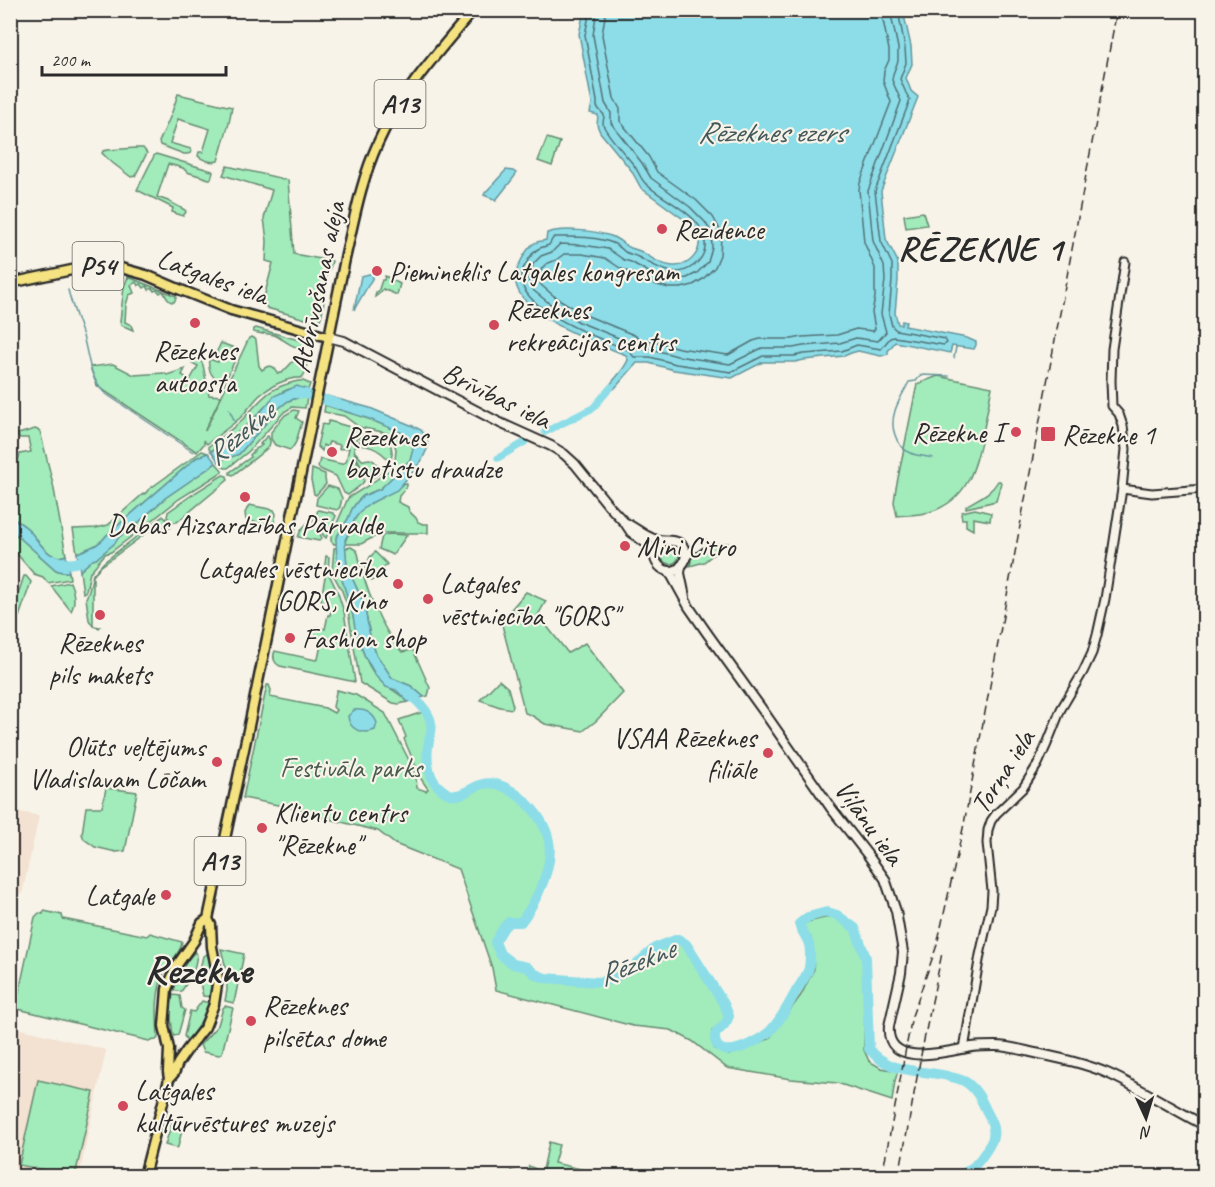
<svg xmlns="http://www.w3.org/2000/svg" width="1215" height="1187" viewBox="0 0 1215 1187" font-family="Caveat,sans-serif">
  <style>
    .built { fill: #f3e1d1 }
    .green { fill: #a2ebba; stroke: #668b72; stroke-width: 1.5 }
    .water { fill: #8cdde8; stroke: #65969c; stroke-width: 1.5 }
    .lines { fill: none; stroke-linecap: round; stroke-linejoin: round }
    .shore { stroke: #527277; stroke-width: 1.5 }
    .stream { stroke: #65969c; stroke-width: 1.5 }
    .canal { stroke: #8cdde8; stroke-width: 7 }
    .river { stroke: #8cdde8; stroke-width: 10 }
    .tertiary-casing { stroke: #2b2b2b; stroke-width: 11 }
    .secondary-casing { stroke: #2b2b2b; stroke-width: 12 }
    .primary-casing { stroke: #2b2b2b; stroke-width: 13 }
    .tertiary { stroke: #f7f3e8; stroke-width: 7 }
    .secondary { stroke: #f7f3e8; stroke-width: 8 }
    .primary { stroke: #f5e382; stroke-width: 8 }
    .rail { stroke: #2b2b2b; stroke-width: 1.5; stroke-dasharray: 9 4.5; stroke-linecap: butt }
    .poi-dot { fill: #d1495b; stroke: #f7f3e8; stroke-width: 2 }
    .labels { text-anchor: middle; stroke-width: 4.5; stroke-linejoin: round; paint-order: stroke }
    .shield { fill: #f7f3e8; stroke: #686764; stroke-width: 1.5 }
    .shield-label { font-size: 27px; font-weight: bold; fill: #2b2b2b }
    .poi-label { font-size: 28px; fill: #2b2b2b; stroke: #f7f3e8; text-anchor: start }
    .street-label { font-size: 28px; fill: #2b2b2b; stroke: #f7f3e8 }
    .park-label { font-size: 28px; fill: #495b4f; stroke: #f7f3e8 }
    .water-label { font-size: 30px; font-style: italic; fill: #43585a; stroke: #f7f3e8 }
    .district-label { font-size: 34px; font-weight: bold; letter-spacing: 1.5px; fill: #2b2b2b; stroke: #f7f3e8 }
    .town-label { font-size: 40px; font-weight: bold; fill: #2b2b2b; stroke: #f7f3e8 }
  </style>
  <rect width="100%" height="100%" fill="#f7f3e8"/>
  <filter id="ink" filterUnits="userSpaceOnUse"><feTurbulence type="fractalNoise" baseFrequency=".0167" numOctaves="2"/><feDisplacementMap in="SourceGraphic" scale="12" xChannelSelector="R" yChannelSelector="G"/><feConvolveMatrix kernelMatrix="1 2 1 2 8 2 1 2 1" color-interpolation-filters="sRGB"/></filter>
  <g filter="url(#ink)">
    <!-- built -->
    <g class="built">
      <polygon points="11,810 39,816 22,894 11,892"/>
      <polygon points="18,1028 106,1050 79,1176 51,1176 11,1169 10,1042 12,1031"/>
    </g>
    <!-- green -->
    <g class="green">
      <path d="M178,94L232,107L229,123L218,161C212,163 202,160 198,156L199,152H203L210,129L178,119L170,143L191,149V153L187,154H184L160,145L159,142L171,115Z"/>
      <polygon points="547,138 560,142 552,166 538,161"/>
      <polygon points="136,148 143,148 147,153 135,176 131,177 110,161 102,153 103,151 108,150"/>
      <polygon points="156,154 212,171 213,172 211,179 209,179 187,172 183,168 168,164 157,197 168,201 185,210 186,212 183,216 172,212 173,208 137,190 154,156"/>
      <path d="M227,166L288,180L294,254L332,261L330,268H329C322,285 327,306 319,322H316L267,308L263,301L273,263L266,261L267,241L264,218L272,190L223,175Z"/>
      <polygon points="923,212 927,225 906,228 904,215"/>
      <polygon points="385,276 400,284 397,295 383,289 380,293 375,297 376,292 378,292 382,280 384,280"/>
      <path d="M128,277L176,296V298L174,302C168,303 166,296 163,291L160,293L157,290L154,291L152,288L149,290L147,286L144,288L141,284L138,286L136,282L131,285L134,293L129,295L126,305L125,322L131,325L133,330L121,325L120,321L124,287Z"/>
      <path d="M256,328L306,342L307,345C295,353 285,339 274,335C271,334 267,334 263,333V334L253,332L254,329Z"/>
      <path d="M251,337L254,338L256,340L259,366L262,370C268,364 275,365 277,373H282L298,356L306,361C307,367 306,374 301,378C287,377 269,387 259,396C252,403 247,411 240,418C230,427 218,435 207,444L204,441V444L197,452L97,386L90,367L113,364L134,375L164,373L167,375L185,369L182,375L190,380L198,366L192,363L198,355L203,365L209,395L221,396L205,430V431L249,338Z"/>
      <path d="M221,343L237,349L234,362L224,384C213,379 207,372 209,359L218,362L219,359L214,357Z"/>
      <path d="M938,376L992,387C989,402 986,418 983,433C976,467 968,500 930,512C919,515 908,515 897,516L894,502L896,488L917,384Z"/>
      <path d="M298,381H303L310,384L308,390C283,379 265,409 248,424C236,434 224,443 211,451L209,449V446C220,438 233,429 243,419C263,398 267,388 298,381Z"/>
      <polygon points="300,397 307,398 305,408 292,407 284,412 249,451 228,468 225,468 219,462 223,459 239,454 278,409 288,401"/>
      <polygon points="325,405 369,419 405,434 411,441 413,449 410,460 401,470 380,489 363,496 357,502 352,509 348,519 336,538 337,544 334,544 331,541 331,537 348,498 369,485 392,468 395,461 396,449 393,440 387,433 359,427 344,416 324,412"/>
      <polygon points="294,410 299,411 296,418 302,422 296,442 293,447 290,450 275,445 271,439 271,432 285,415"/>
      <path d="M329,421L350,427L364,434L355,440C351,456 362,466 364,481L362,484L348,495L344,493L336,476L322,470L318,467L320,459L341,464L346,462L349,448L339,449L340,445L329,442L327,447L323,445L322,451L317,446L322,424L327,425Z"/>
      <path d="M35,429L40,431L53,484L66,555C50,564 37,538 27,528C22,524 16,521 11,517L10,469L17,463L20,454L31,452L28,438H19L18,434Z"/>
      <path d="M369,434C389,435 397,447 389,465L387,464V458C379,450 367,443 356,446L361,439Z"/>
      <path d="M268,436C270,440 271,442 269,446C268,449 239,470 233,475L230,474V472L251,457L250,455L257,448H258L262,445L260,444L266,437Z"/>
      <path d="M202,451L208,453L196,458L107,535C99,546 89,548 77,553L73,529L96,528L108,525L144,493L145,494L148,490Z"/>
      <path d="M356,453L362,460C365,460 367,459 369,459C375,459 377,467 383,468V470L371,479H368L356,456Z"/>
      <polygon points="216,463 222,470 222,472 179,499 144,527 138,528 132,536 111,552 105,554 90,572 86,591 83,593 80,571 92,560 96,559 119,537 137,524 165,498"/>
      <polygon points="312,469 325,474 325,479 326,484 316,495 314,494 311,480"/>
      <polygon points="223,475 227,476 228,480 177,522 172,522 167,517 168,512 193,494"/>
      <path d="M998,481H1000L1001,483L996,501L966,508V506C978,498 990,495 998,481Z"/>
      <path d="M404,483L407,484V486L399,496L398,502L408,507L409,511L416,518L418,522L423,524H428V533H384L372,538L361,544H345C345,538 348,536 350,531C352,526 353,521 356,517C367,500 390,496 404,483Z"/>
      <polygon points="328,486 338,489 342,498 340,507 337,510 316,505 317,498"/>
      <polygon points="249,505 274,510 276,514 274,525 271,526 246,520 245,513"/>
      <polygon points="975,509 991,513 990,521 973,518 973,530 966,526 966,519 962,519 961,514 962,512"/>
      <polygon points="318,510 333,513 336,516 326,538 323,535 315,518"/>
      <polygon points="163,516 171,524 171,527 166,531 161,524 157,525 107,562 100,567 93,576 93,624 94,626 100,627 99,628 93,626 89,620 86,598 89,591 93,574 104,562"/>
      <polygon points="312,518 322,538 319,541 298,537 301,530"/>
      <polygon points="11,530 56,570 62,572 69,572 70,579 48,583 43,577 34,574 11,547"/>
      <polygon points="389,534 407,535 393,555 379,549 382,536"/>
      <path d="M727,543L704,562L690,566L691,561L688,560C700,545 708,545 727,543Z"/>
      <circle cx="670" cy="555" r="9"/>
      <path d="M351,547L356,550L358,553C364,586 380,627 402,652L413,650L430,688L428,696L424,697L411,686L392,678L376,654L370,636L364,604L347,567L345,548Z"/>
      <path d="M334,548H337C338,572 347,593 353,616C358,636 363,660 376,676C385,688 398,691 408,702L399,704L393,703L360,683L347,605L342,591L332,572Z"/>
      <polygon points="375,552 387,564 372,581 365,569 370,557"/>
      <path d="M326,556L329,557L328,572L338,593L344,612L355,682L280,666C274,663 272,657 275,651L316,660L318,659L322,640L321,639L313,637L314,629L317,627L325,629L328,615H330L331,609L326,607L327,603L323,602L321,599L325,577V564Z"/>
      <polygon points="24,576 26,576 31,582 19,617 11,618 11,610 12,608 11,602 15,603"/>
      <path d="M70,582C74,590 76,603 71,611L51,586Z"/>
      <polygon points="526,592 546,601 538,615 568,653 585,643 623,693 596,721 583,731 545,724 531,715 525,713 501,621"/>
      <polygon points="499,680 508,688 513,706 512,709 500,707 480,700"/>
      <polygon points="267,685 269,685 271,690 270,697 325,708 334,713 336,710 333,707 336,692 337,690 356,695 385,713 413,768 416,777 417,788 426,791 428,789 421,779 404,739 406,737 399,720 426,711 431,721 432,730 428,759 434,781 442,789 455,795 463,795 478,785 495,783 519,796 543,826 550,855 540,889 521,922 509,923 495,942 498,950 513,964 527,967 535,974 545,978 598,982 609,980 631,969 655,948 678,939 686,944 724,1004 729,1016 712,1031 714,1049 729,1055 769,1039 801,995 814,969 811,938 808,939 799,924 837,915 859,937 866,957 864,1050 869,1061 881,1068 898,1071 895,1081 892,1101 837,1083 791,1079 727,1068 692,1041 671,1030 633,1026 496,990 492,968 458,869 395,844 378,831 321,817 307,811 243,798"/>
      <polygon points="106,788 137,792 125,851 116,852 95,847 84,839 82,834 86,807 102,807"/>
      <path d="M44,911L62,915L63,919L147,936L150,933L182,942C181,954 167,964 163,975C155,996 157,1016 158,1038L156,1040L149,1041L18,1009L16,1006L35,917L39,913L43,914Z"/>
      <polygon points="221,949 244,954 234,1003 225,1001 227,990 226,968"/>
      <path d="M195,952L197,955L192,981H188L181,992L174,990C178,977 184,962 195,952Z"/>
      <path d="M207,954C213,967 214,983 211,997L203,996L200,983L197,982L203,956Z"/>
      <polygon points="173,995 180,996 182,1008 185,1010 178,1035 173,1036 170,1010"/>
      <path d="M202,1001L209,1003C204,1017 198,1029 187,1040L184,1036L190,1011L194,1012Z"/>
      <polygon points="225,1006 233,1008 222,1053 219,1055 203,1052 200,1045 218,1025 223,1008"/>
      <polygon points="38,1080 94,1092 75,1176 19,1165"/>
      <polygon points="172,1122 183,1126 178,1147 176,1148 165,1145"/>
      <polygon points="549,1142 559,1145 554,1163 594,1172 593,1176 510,1176 511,1171 526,1175 529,1166 540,1171 543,1170"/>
    </g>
    <!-- water -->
    <g class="water">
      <path d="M584,11H903L911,46L912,64L906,78L911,91L918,97L881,191L886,239L898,262V280L895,313L898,324L901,325L902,321L906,322L905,326L967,338L976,342V345L974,349L952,346L950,353L895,342L888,351V354L881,356L858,351L851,353L844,356L804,360L795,362H763L732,378L674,370L649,363H637L615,388L608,393L605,392C612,380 623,372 628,360L626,355C597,343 498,310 518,267C521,260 529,244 537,242C540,241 543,241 546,240L547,233C563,227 595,231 611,236C619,239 624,245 631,248C634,249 637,250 640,251C650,257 661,265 673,266C690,267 703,251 698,235C696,231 693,228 690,224L641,188L631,170L600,132L597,125L598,115L590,113L592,103L579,34Z"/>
      <polygon points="506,170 513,171 516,173 515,176 496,200 484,195 485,193"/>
      <polygon points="373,273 373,277 354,310 361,276"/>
      <polygon points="297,386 308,390 307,398 300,397 288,401 278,409 239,454 229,458 223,459 219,462 211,451 235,436 258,415 274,396"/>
      <polygon points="327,396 370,408 413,426 421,430 427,438 428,447 422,460 412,473 397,490 371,503 363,509 356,517 345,540 347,567 364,604 370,636 376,654 392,678 411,686 424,697 408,702 396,690 386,687 376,676 365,657 355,628 353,616 337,563 336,538 348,519 352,509 357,502 363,496 380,489 410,460 413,449 411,441 405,434 369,419 325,405"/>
      <path d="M208,453L216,463L165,498L137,524L119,537L115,543L96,559L92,560L80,571L77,553C89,548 99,546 107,535L196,458Z"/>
      <path d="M11,517C16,520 22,524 27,528C37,538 50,564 66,555L69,572H62L56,570L11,530Z"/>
      <path d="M354,710C365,709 373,713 377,723L375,730C363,735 349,730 348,716Z"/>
    </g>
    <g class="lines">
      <!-- shore -->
      <g class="shore">
        <path d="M590,10L585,35L597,101V107L604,115C604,118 603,121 603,124C604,132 627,156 633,164C638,170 640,178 645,183C663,202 708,215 705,247C704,255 699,262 693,266C675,280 655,266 638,257C634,255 629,254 625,252C621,248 616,244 610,242C593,236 573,237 555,237L553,238L549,245C546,246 543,247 540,248C532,251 527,262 523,269C506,306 604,340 628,350L634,357H650L676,364L731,372L763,356H794L804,354L842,351L857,345L881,349L890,338L894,337L944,345L947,343L945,339L896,330L892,326L889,314L892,280V264L881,241L875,191L910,100L906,93L900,79L906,63L905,48L898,10"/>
        <polyline points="597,10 593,35 605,103 611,113 611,123 642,163 651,178 690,207 705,222 711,232 712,248 708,262 697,273 687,278 673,280 662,277 652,274 631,262 624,260 608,249 583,245 560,244 552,252 541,256 534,263 528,277 529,282 534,291 549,303 579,322 631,343 638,349 651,349 677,356 730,364 762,348 793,348 803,346 840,343 856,338 878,341 886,332 881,314 885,280 884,266 873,241 868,191 901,101 892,80 893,74 898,61 898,48 890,10"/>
        <polyline points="606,10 602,35 614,98 620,109 620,121 649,157 657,172 696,200 713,217 719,228 721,236 720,255 715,267 703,279 693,285 681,288 669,288 657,285 620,268 605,258 582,254 564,254 556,260 546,264 542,268 538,279 541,285 554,296 583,314 634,335 642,340 654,341 679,348 728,355 753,341 760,339 792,339 802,337 837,335 856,329 873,331 875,329 872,312 875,297 875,268 864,242 859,190 860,183 891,102 883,81 884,71 889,60 889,50 881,10"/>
      </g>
      <!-- stream -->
      <g class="stream">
        <path d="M68,290C72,306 78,321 83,336C89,357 89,379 106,394L193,452"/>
        <polyline points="954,358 956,347"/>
        <polyline points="229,409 235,422"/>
        <path d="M933,458C926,456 917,456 910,453C903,450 897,442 895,435C888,416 900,399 909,382L916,381L921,375L949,376"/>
      </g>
      <!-- canal -->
      <g class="canal">
        <polyline points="545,432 593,408 611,387"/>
        <polyline points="498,458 525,442"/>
      </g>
      <!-- river -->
      <g class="river">
        <polyline points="295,393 306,394 338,404"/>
        <path d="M54,560C67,566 78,565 89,556"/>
        <path d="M406,691C415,699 429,710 431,723C433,730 430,734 429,741C426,754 427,775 437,785C462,811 470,778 495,784C507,786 517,794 526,802C556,832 555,858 538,894C533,904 528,913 521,922H509L504,927L495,942L500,954L513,964L527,967L535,974L545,978L598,982L609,980L631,969L655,948L678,939L686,944L724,1004L729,1016C729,1016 726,1024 725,1024C722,1029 714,1031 715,1038C717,1066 763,1039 771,1030C782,1018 789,1004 796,991C800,985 805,978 808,971C810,966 810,959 810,953C810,939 803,935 799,924L808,917L827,912L837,915L855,928L866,958L869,1049C892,1076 920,1068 951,1077C955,1078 960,1079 964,1081C975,1087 981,1099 986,1110C990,1117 995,1128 993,1137C992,1143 981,1159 976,1164C972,1169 966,1170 963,1176"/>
      </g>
      <!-- tertiary casing -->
      <g class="tertiary-casing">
        <g id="tertiary">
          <polyline points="1122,489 1152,493 1204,489"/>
          <polyline points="685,559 691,551 702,543"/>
          <polyline points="964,1049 980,955 991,906 992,891 987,843 988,830 991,821 996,814 1023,788 1038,764 1047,744 1061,709 1083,672 1092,653 1097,635 1105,599 1122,489 1126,449 1123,426 1119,414 1112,406 1111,381 1112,349 1125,262"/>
        </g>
      </g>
      <!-- secondary casing -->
      <g class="secondary-casing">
        <g id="secondary">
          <polyline points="328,337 344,341 500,423 551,446 564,454 575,464 609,506 625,523 631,532 647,544 654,554"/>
          <path d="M626,523C636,528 644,536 654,539C665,543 682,536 685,552C686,557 685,562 682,565C668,583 641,557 663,541"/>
          <polyline points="681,566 680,573 685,597"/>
          <path d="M668,571L672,576L689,607L707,633L764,712L831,808L867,854L885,879L896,911L903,952L901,973L889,1026C885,1070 949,1051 972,1047C980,1046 987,1046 995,1046C1010,1046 1025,1051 1040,1054C1063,1059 1086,1064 1107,1073C1141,1088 1172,1109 1204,1125"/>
        </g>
      </g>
      <!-- primary casing -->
      <g class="primary-casing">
        <g id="primary">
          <polyline points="10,283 86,267 110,265 146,275 181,290 231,310 328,337"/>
          <polyline points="169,1079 174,1073 178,1063 187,1050 205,1027 214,1004 218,978 212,947 211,925 208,919"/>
          <path d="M144,1176L169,1079L168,1072L169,1049L164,1026L167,989L177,965L194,941L202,923L208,919C243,756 277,592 310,429C322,372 333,315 345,259C354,220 361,180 378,143C400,93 439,52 473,10"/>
        </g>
      </g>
      <!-- tertiary -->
      <use href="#tertiary" class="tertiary"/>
      <!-- secondary -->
      <use href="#secondary" class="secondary"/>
      <!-- primary -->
      <use href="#primary" class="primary"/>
      <!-- rail -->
      <g class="rail">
        <polyline points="882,1176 912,1016 937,945 964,824 1117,10"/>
        <polyline points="899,1176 922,1050 942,953"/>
      </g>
    </g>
  </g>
  <!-- markers -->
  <g class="poi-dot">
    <circle cx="662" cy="229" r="6"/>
    <circle cx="377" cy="271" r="6"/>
    <circle cx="195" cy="323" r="6"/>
    <circle cx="494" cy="325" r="6"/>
    <circle cx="1016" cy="432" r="6"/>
    <rect x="1040" y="426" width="16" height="16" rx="3"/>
    <circle cx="332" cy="452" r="6"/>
    <circle cx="245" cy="497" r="6"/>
    <circle cx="625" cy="546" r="6"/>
    <circle cx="398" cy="584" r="6"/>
    <circle cx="428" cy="599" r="6"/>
    <circle cx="100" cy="615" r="6"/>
    <circle cx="290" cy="638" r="6"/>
    <circle cx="768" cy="753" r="6"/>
    <circle cx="217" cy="762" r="6"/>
    <circle cx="262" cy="828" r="6"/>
    <circle cx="166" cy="895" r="6"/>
    <circle cx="251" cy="1021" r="6"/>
    <circle cx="123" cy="1106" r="6"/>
  </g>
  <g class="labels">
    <!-- shield labels -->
    <g class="shield">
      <rect x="374.5" y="80" width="51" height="48" rx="4.5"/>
      <rect x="72.5" y="242" width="51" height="48" rx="4.5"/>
      <rect x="194.5" y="837" width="51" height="48" rx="4.5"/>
    </g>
    <g class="shield-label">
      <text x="400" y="113">A13</text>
      <text x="98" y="275">P54</text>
      <text x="220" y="870">A13</text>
    </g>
    <!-- poi labels -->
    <g class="poi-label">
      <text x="674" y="239">Rezidence</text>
      <text x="389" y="281">Piemineklis Latgales kongresam</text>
      <text x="506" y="319">Rēzeknes<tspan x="506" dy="32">rekreācijas centrs</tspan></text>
      <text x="195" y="360" text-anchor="middle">Rēzeknes<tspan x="195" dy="32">autoosta</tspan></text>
      <text x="1004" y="442" text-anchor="end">Rēzekne I</text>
      <text x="1062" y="444">Rēzekne 1</text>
      <text x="344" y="446">Rēzeknes<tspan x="344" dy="32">baptistu draudze</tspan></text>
      <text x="245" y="534" text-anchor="middle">Dabas Aizsardzības Pārvalde</text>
      <text x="637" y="556">Mini Citro</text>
      <text x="386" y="578" text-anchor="end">Latgales vēstniecība<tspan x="386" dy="32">GORS, Kino</tspan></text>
      <text x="440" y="593">Latgales<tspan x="440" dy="32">vēstniecība "GORS"</tspan></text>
      <text x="302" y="648">Fashion shop</text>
      <text x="100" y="652" text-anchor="middle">Rēzeknes<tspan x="100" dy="32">pils makets</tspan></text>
      <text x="756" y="747" text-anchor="end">VSAA Rēzeknes<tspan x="756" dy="32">filiāle</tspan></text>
      <text x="205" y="756" text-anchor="end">Olūts veļtējums<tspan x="205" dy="32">Vladislavam Lōčam</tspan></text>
      <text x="274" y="822">Klientu centrs<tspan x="274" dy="32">"Rēzekne"</tspan></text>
      <text x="154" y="905" text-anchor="end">Latgale</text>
      <text x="263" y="1015">Rēzeknes<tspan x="263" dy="32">pilsētas dome</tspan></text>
      <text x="135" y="1100">Latgales<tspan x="135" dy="32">kultūrvēstures muzejs</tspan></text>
    </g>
    <!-- street labels -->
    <g class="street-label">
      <text transform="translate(213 276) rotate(20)" y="10">Latgales iela</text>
      <text transform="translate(317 287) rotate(-78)" y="10">Atbrīvošanas aleja</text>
      <text transform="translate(497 395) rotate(26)" y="10">Brīvības iela</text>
      <text transform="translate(1002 771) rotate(-57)" y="10">Torņa iela</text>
      <text transform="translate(870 822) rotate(54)" y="10">Viļānu iela</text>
    </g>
    <!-- park labels -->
    <g class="park-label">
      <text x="351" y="777">Festivāla parks</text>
    </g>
    <!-- water labels -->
    <g class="water-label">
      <text x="771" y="142">Rēzeknes ezers</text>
      <text transform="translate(240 433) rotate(-40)" y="10">Rēzekne</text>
      <text transform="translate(636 962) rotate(-22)" y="10">Rēzekne</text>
    </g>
    <!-- district labels -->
    <g class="district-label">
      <text x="981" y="260">RĒZEKNE 1</text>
    </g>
    <!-- town labels -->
    <g class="town-label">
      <text x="198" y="983">Rezekne</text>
    </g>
  </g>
  <!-- margin -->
  <rect width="1215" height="1187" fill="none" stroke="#f7f3e8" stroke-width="36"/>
  <rect x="18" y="18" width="1179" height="1151" fill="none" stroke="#2b2b2b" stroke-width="2" filter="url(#ink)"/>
  <!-- north arrow -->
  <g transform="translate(1146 1118) rotate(176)" stroke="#f7f3e8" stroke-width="4.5" paint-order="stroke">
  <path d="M0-4.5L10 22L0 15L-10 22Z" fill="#2b2b2b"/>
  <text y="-9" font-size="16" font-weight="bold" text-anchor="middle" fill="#2b2b2b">N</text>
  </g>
  <!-- scale -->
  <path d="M42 66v9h184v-9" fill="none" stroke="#2b2b2b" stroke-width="3"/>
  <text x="51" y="66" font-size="18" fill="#2b2b2b" stroke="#f7f3e8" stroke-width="4.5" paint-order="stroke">200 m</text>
</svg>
